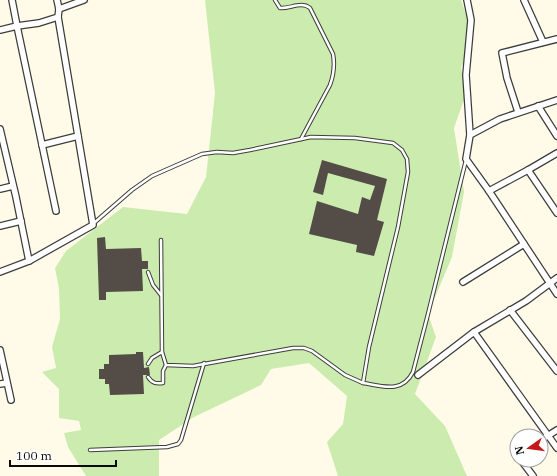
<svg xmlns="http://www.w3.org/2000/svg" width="557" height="476" viewBox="0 0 557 476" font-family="'IBM Plex Serif',serif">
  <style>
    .green { fill: #ccecaf }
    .building { fill: #544c46 }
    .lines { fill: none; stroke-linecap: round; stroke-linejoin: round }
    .service-casing { stroke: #3d3d3d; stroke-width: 4.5 }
    .minor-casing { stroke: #3d3d3d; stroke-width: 8 }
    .service { stroke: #fff; stroke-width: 2.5 }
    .minor { stroke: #fff; stroke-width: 5.5 }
  </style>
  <rect width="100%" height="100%" fill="#fffbe8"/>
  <!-- green -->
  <polygon class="green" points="205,0 461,0 469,23 469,51 461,67 466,94 454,128 464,192 452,257 428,314 436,337 415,394 445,426 467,476 338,476 327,442 343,424 347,396 309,363 271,369 261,385 194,417 159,440 159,476 86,476 68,447 64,433 81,430 79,421 59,418 59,389 42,372 56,368 52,347 60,319 59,289 55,268 66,251 123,207 187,214 206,177 215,93"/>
  <!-- building -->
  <g class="building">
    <polygon points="322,160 387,179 377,220 384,222 374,256 356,252 357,245 309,234 317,201 358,214 362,197 370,200 375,186 328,173 323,195 313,192"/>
    <polygon points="105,237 106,249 141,248 142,261 148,261 148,269 142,269 143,291 106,292 106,300 99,300 97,238"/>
    <polygon points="136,352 143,352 144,368 149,367 150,375 143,375 144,394 110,395 109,384 105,384 105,379 99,379 99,369 104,369 104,364 109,364 109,355 136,354"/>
  </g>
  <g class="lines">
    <!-- service casing -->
    <g class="service-casing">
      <g id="service">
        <path d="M275,0L280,8C290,9 301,1 310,8L333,54C335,65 334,74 330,85L301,139"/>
        <path d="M94,223L132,190L152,176L202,154L217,152L233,153L250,150L311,137L355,138L393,143L402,150L407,159L408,172L398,227L369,347L363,383C382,386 402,394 413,372L428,314L466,160"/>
        <polyline points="161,240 162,352 166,365 193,366 293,348 304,348 312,351 345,375 363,383"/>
        <polyline points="148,272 153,285 161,295"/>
        <polyline points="148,364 152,358 162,352"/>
        <path d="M148,377C152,383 156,384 163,383V371L166,365"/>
        <polyline points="90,450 167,447 178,444 181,440 204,363"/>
      </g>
    </g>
    <!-- minor casing -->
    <g class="minor-casing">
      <g id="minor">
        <polyline points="467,0 471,20 466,75 470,135"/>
        <polyline points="524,0 543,42"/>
        <polyline points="59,9 84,0"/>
        <polyline points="0,30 17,26 12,0"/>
        <polyline points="538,106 557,136"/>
        <polyline points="518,112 507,78 502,53 557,39"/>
        <polyline points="0,129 16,197 29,261"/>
        <polyline points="42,145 78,136"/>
        <polyline points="557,153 528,170 489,191 557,294"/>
        <polyline points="528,170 557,213"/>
        <polyline points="0,189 13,186"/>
        <polyline points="489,191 466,159 470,135 500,119 557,100"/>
        <polyline points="56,211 17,26 39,23 58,17 59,9 57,0"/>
        <polyline points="0,226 21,221"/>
        <polyline points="0,272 29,261 93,225 58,17"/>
        <polyline points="463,282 524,244"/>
        <polyline points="510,310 557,371"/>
        <polyline points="474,332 557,448"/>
        <polyline points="0,350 11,400"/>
        <polyline points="418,375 474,332 526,301 557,278"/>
        <polyline points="0,384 7,383"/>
        <polyline points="541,440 557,430"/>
        <polyline points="521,460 533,476"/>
      </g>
    </g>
    <!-- service -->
    <use href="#service" class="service"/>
    <!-- minor -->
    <use href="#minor" class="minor"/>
  </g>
  <!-- north arrow -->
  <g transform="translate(529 448) rotate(256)"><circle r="19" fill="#ffffff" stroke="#9d9d9d"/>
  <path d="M0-3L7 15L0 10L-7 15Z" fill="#c4191b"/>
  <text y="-6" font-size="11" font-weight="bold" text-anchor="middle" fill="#0a0a0a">N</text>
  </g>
  <!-- scale -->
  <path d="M10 460v6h106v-6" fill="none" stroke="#0a0a0a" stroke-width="2"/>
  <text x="16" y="460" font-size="12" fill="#0a0a0a" stroke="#ffffff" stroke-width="3" paint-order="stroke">100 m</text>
</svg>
